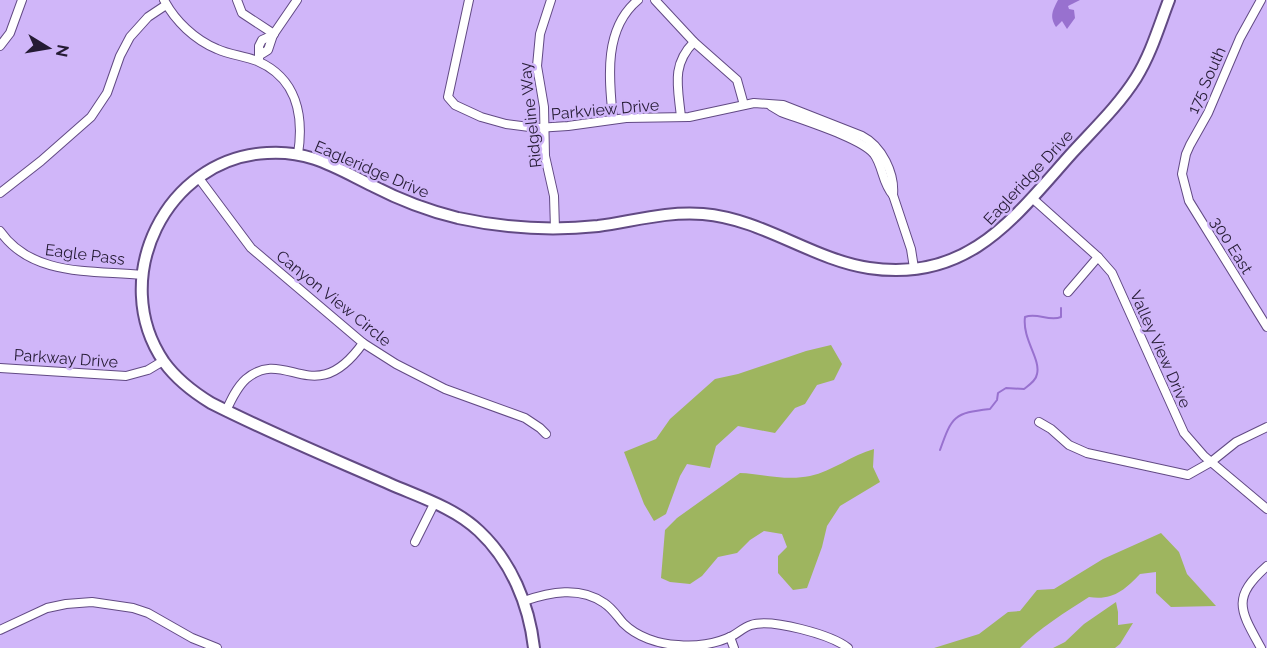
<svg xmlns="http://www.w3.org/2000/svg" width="1267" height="648" viewBox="0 0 1267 648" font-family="Raleway,sans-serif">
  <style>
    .green { fill: #9eb55f }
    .water { fill: #9871cf }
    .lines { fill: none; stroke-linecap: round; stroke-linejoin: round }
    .stream { stroke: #9871cf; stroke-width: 2 }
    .street-casing { stroke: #624a84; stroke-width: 10 }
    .secondary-casing { stroke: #624a84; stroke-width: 14 }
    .street { stroke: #fff; stroke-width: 8 }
    .secondary { stroke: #fff; stroke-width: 10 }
    .labels { text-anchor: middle; stroke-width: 5; stroke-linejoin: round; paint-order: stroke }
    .street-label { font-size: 16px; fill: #251b34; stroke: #d0b6f9 }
  </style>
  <rect width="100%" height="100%" fill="#d0b6f9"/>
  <!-- green -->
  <g class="green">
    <polygon points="831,345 842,364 834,380 817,385 805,404 795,408 775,433 738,426 716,446 710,468 687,464 680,476 666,514 654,521 644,504 624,452 656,439 670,419 715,379 738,374 806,351"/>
    <path d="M874,449L873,467L880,482L840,506L827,526L822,547L807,588L793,590L778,573V556L787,547L782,534L764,531L750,540L737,553L718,557L702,576L690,584L670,582L661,578L665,530L677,518L740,473C764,474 786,481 810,476C833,471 852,455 874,449Z"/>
    <path d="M1161,533L1179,552L1187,574L1216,606L1171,607L1156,593V572L1140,574C1125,590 1112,601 1089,597C1067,611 1038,629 1020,648H934L979,634L1008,612L1020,611L1037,590L1054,589L1103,559Z"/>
    <polygon points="1116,602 1118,612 1118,625 1133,623 1120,644 1115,648 1053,648 1065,642 1084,624"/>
  </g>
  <!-- water -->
  <path class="water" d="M1058,0H1080L1068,6L1069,9L1074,10L1075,18L1067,29L1062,21L1056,27C1049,16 1053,10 1058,0Z"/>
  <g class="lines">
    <!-- stream -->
    <path class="stream" d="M940,450C952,416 954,413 990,409L997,400L998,393L1006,388L1024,389C1029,385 1036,381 1037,374C1041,359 1022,339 1025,317C1037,312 1049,322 1061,317V308"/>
    <!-- street casing -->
    <g class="street-casing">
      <g id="street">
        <path d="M164,0C175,21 195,40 217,49C230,55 245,56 257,61C297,78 304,116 298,154"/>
        <polyline points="237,0 242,13 274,34"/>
        <path d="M469,0L448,97L455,105L481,117L506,124L537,128L568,126L626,118L689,117L754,103L783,105L862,136C882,146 895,174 893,195"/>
        <polyline points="551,0 540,34 537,66 544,107 545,156 554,196 555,229"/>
        <polyline points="655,0 694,42 737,80 744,105"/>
        <polyline points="1261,0 1240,38 1208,113 1190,145 1186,154 1182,174 1189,201 1267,327"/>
        <polyline points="0,46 10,33 22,0"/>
        <polyline points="260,55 268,50 273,35 297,0"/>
        <polyline points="259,59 259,46 262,40 273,35"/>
        <path d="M771,106L781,112C802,120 861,138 874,154C883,166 882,183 893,195L911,249L914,268"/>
        <path d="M681,117C678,87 671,65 694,42"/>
        <path d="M613,119C609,79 603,29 638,0"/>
        <polyline points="198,177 251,248 363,343 396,364 445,389 525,418 540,428 546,434"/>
        <polyline points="0,193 41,161 91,117 107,93 120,56 130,37 148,17 166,5"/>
        <polyline points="1032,198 1098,257 1112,273 1184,433 1204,456 1267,509"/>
        <path d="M0,231C32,277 92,270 142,275"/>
        <polyline points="1068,292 1098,257"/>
        <polyline points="0,368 126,376 148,370 163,361"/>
        <path d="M226,411C231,400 237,387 246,379C286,345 314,412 363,343"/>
        <polyline points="1039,422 1051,429 1069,445 1087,453 1188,475 1211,462 1236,442 1267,427"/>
        <polyline points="415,542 434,504"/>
        <path d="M524,601C550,592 580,586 604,603C612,608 617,616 623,623C637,637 658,644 678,645C695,647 716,644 732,636C738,633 744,627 751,625C771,618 832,635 848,648"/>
        <polyline points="0,630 47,608 66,604 92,602 133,608 148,613 192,638 217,648"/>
        <polyline points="730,637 734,648"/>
        <path d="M1261,648C1240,610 1231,598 1267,566"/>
      </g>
    </g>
    <!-- secondary casing -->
    <g class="secondary-casing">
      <path id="secondary" d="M534,648C529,604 511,561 479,531C455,508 420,497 390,484C331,458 270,433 211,403C193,392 177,380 164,362C107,279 166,158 267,153C310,150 336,168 373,186C400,200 429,211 458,218C504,228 552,231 598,226C634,221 667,211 703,214C763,219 811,259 869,268C968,283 1014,218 1072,153C1094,129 1119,105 1136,78C1151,54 1159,26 1169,0"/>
    </g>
    <!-- street -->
    <use href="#street" class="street"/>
    <!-- secondary -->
    <use href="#secondary" class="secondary"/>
  </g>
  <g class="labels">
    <!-- street labels -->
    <g class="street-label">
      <text transform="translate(1206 80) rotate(-66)" y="6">175 South</text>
      <text transform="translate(605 109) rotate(-5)" y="6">Parkview Drive</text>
      <text transform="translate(530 115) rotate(-96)" y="6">Ridgeline Way</text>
      <text transform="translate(372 169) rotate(23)" y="6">Eagleridge Drive</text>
      <text transform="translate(1028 177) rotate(-47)" y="6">Eagleridge Drive</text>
      <text transform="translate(1232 245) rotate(58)" y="6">300 East</text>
      <text transform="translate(85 254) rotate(7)" y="6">Eagle Pass</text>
      <text transform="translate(334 298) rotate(39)" y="6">Canyon View Circle</text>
      <text transform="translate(1161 349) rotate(66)" y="6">Valley View Drive</text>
      <text transform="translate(66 358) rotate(4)" y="6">Parkway Drive</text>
    </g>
  </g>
  <!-- north arrow -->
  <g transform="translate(48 48) rotate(101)" stroke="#d0b6f9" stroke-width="4.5" paint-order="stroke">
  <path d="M0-4.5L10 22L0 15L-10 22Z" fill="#251b34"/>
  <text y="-9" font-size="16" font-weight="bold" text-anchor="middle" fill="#251b34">N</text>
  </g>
</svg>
